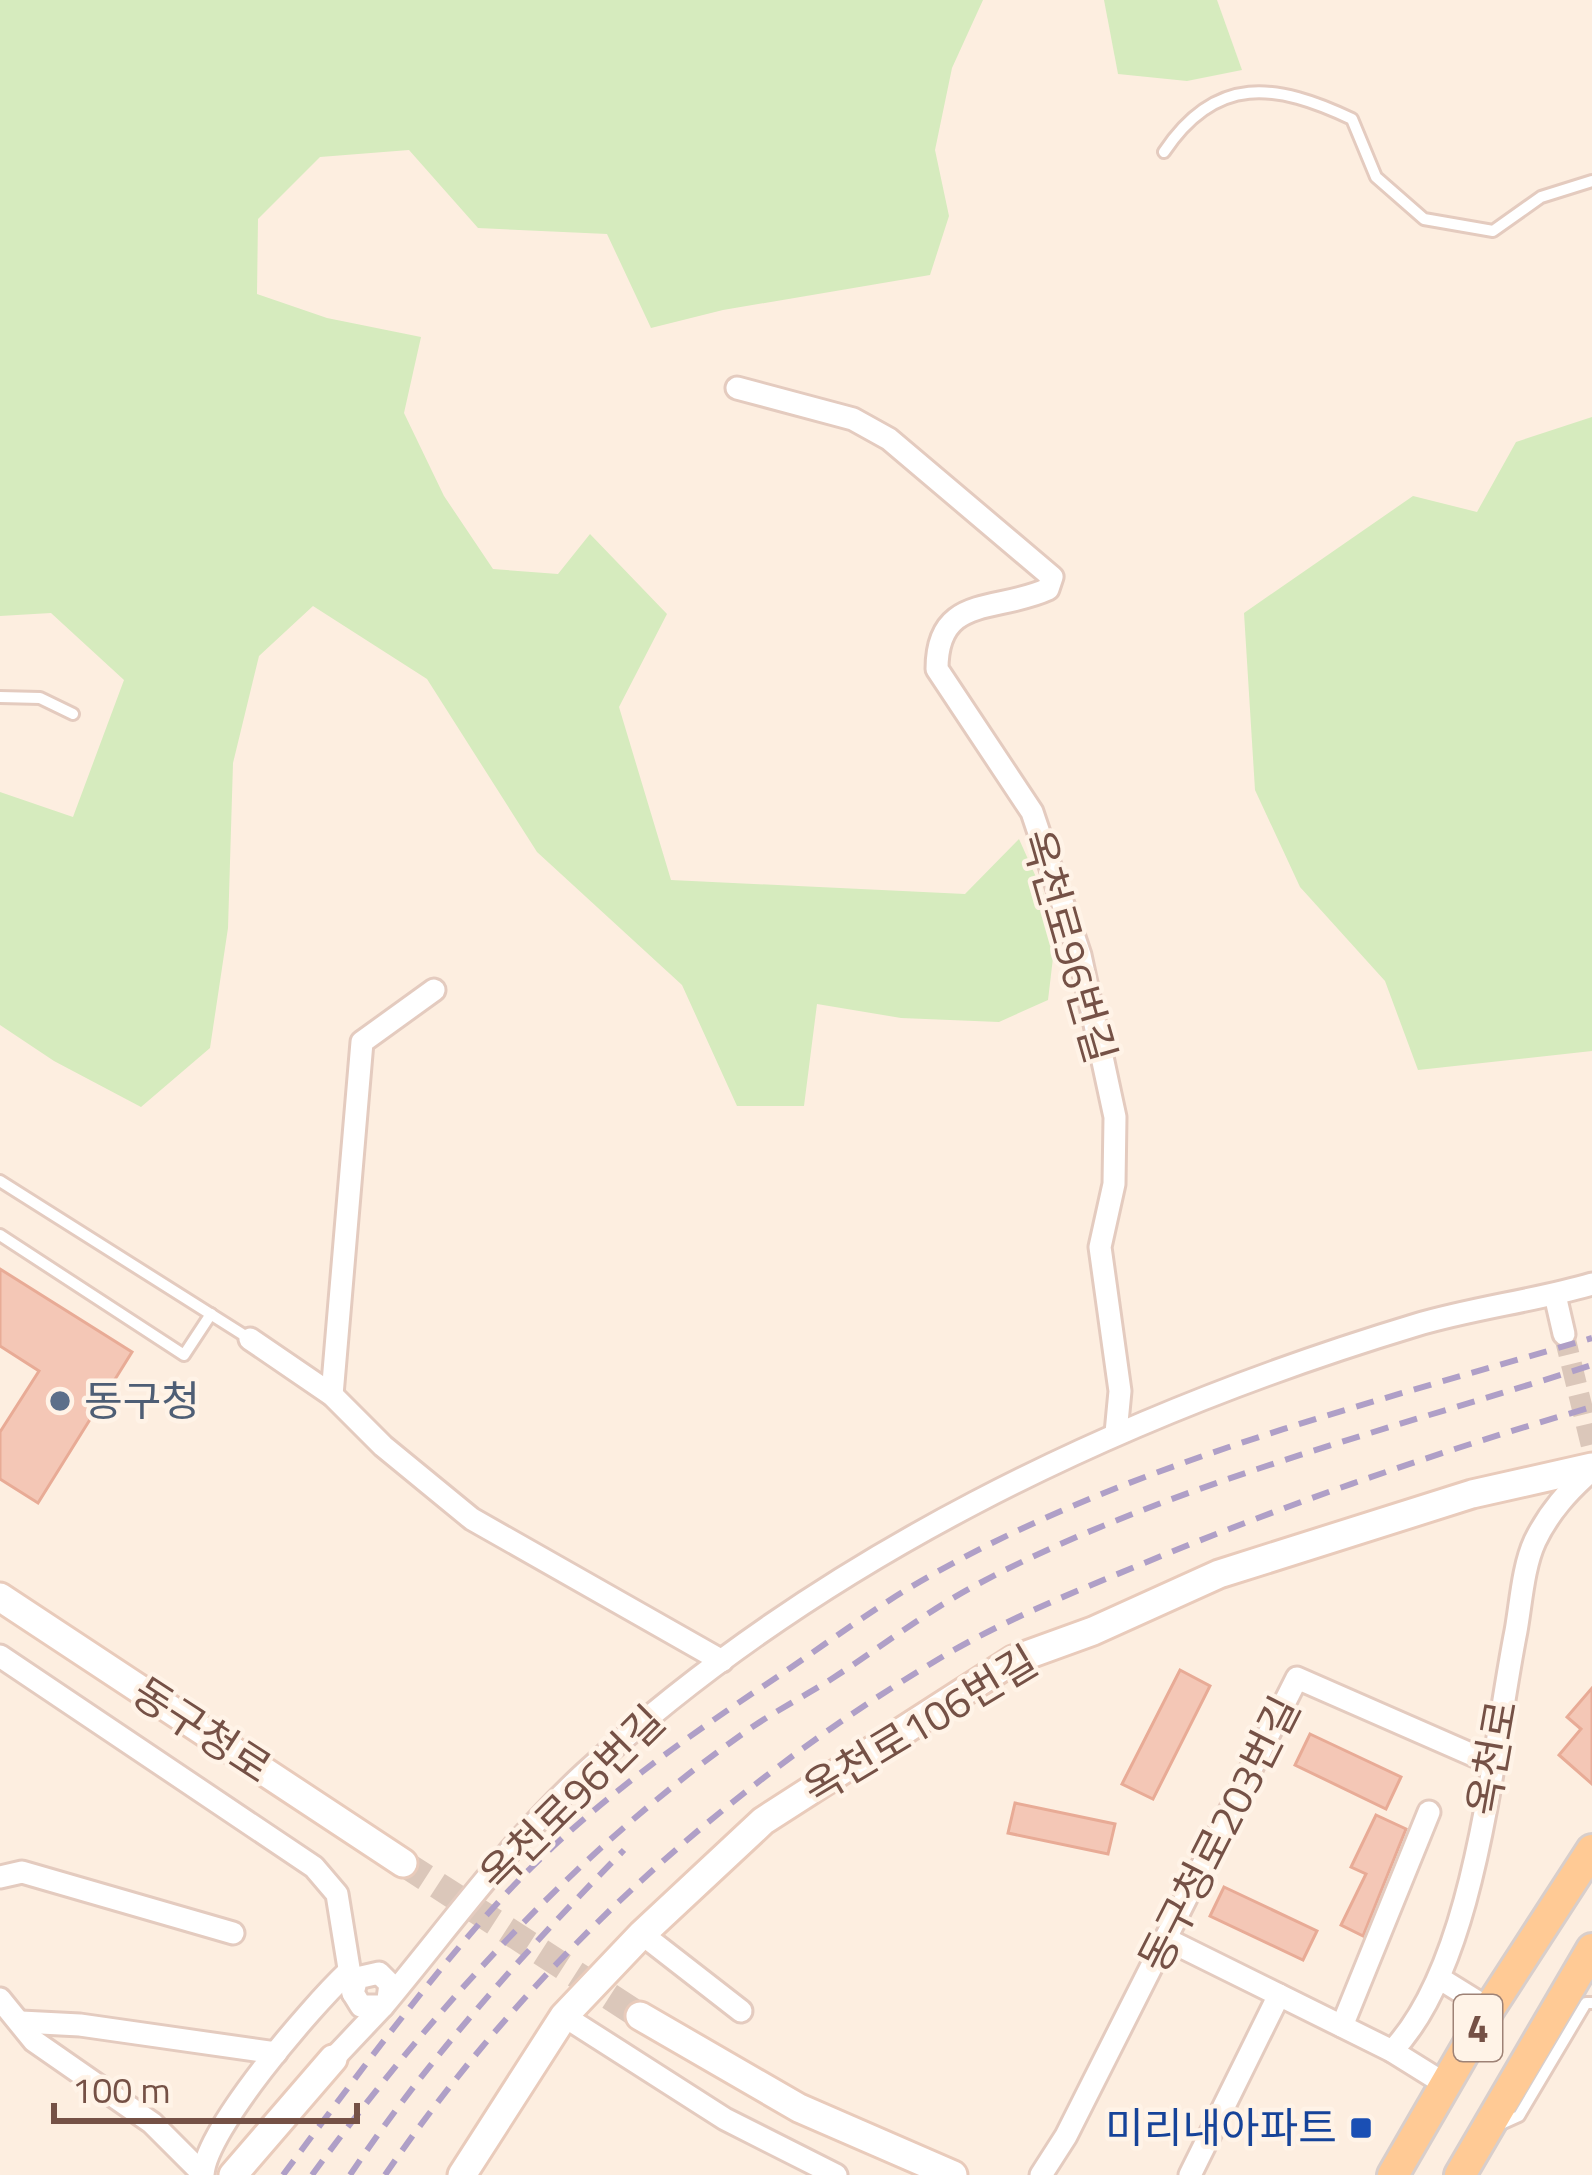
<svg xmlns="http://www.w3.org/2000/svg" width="1592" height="2175" viewBox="0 0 1592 2175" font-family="'Titillium Web','Noto Sans KR',sans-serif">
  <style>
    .green { fill: #d6ebbe }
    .building { fill: #f4c7b6; stroke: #e8ab96; stroke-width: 3 }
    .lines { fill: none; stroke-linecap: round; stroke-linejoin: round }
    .street-tunnel { stroke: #dbc7ba; stroke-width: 21; stroke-dasharray: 21 10; stroke-linecap: butt }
    .secondary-tunnel { stroke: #dbc7ba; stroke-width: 27; stroke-dasharray: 27 14; stroke-linecap: butt }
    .lane-casing { stroke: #e4cbbf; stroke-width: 16 }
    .street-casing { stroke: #e4cbbf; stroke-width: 27 }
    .secondary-casing { stroke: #e9cbbb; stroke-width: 33 }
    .primary-casing { stroke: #d8cecb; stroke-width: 36 }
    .lane { stroke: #fff; stroke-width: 10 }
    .street { stroke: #fff; stroke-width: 21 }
    .secondary { stroke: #fff; stroke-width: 27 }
    .primary { stroke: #ffca95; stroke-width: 30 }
    .rail { stroke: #af9fc7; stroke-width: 6; stroke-dasharray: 18 12; stroke-linecap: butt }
    .service-dot { fill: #5c6f8a; stroke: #fff3e7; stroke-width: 4.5 }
    .transit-dot { fill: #1a4fb4; stroke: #fff3e7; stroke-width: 4.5 }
    .labels { text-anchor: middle; stroke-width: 9; stroke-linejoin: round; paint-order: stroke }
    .shield { fill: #fff3e7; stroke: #9e8276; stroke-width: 3 }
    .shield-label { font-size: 39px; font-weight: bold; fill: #755146 }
    .street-label { font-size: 42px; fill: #755146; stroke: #fff3e7 }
    .service-label { font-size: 42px; fill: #4e5e75; stroke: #fff3e7; text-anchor: start }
    .transit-label { font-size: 42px; fill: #164399; stroke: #fff3e7; text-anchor: end }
  </style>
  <rect width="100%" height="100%" fill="#fdeee0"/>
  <!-- green -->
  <g class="green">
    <polygon points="0,0 983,0 952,68 935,150 949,216 930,275 723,310 651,328 607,234 478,228 409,150 320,157 258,219 257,294 327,318 421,337 404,413 444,496 493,569 558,574 590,534 667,614 619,707 671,880 965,894 1019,839 1057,924 1048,1000 999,1022 901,1018 817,1004 804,1106 737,1106 682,985 537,852 427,679 313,606 259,656 233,763 228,928 210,1048 141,1107 54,1061 0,1025 0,792 73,817 124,680 51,613 0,616"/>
    <polygon points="1104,0 1217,0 1242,70 1187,81 1118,74"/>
    <polygon points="1592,417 1592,1051 1418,1070 1385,981 1300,887 1255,790 1244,613 1413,496 1477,512 1516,442"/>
  </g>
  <!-- building -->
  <g class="building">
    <polygon points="0,1269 132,1352 38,1503 0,1479 0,1432 39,1371 0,1346"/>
    <polygon points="1180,1670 1210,1686 1153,1799 1122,1784"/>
    <polygon points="1592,1688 1592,1784 1559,1755 1581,1729 1567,1717"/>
    <polygon points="1310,1734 1401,1777 1386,1809 1295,1765"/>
    <polygon points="1015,1803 1115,1824 1108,1854 1008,1833"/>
    <polygon points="1376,1815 1406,1829 1363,1936 1341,1925 1366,1874 1351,1867"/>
    <polygon points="1224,1887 1317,1931 1303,1960 1210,1916"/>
  </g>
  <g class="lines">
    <!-- street-tunnel -->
    <polyline class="street-tunnel" points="1564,1334 1592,1448"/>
    <!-- secondary-tunnel -->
    <polyline class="secondary-tunnel" points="403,1863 640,2016"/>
    <!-- lane casing -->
    <g class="lane-casing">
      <g id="lane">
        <path d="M1164,152C1216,74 1276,83 1352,119L1376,177L1424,219L1493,231L1541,197L1592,181"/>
        <polyline points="0,697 40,698 73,714"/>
        <polyline points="0,1181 250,1339"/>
        <polyline points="0,1235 184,1355 211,1314"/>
        <polyline points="1499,2125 1519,2116 1586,2003 1592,2003"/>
      </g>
    </g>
    <!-- street casing -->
    <g class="street-casing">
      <g id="street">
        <path d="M737,388L853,419L889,439L1052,577L1048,589C996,613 937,594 937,669L1032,812L1080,955L1115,1117L1114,1184L1100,1247L1120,1391L1116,1433"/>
        <polyline points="1555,1295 1564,1334"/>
        <polyline points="250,1339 332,1395 383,1446 472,1519 722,1661"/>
        <polyline points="332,1395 362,1042 434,990"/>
        <polyline points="0,1656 314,1867 337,1894 353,1993"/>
        <polyline points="0,1877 22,1872 233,1933"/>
        <polyline points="642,1934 741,2011"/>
        <polyline points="1166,1939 1392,2051 1445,2084"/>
        <polyline points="1439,1978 1489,2009"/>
        <polyline points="0,1999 34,2041 152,2123 201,2172"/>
        <path d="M388,1999L390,1984L379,1973L357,1978L353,1993L361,2006H383C449,1927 509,1843 585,1773C817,1559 1115,1416 1416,1325C1473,1308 1534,1301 1592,1284"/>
        <polyline points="564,2016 725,2119 836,2175"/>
        <polyline points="21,2022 80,2025 276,2053"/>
        <polyline points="1342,2026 1429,1812"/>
        <path d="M1392,2051C1477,1962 1492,1751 1516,1631C1521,1603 1523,1567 1535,1541C1549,1512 1568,1491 1592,1470"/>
        <polyline points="333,2059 383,2006"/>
        <path d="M203,2175C205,2130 311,2007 347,1973"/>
        <polyline points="1041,2175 1066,2136 1297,1678 1491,1763"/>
        <polyline points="1190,2175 1279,1995"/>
      </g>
    </g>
    <!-- secondary casing -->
    <g class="secondary-casing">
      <g id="secondary">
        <polyline points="0,1597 403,1863"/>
        <polyline points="640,2016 799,2108 953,2175"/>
        <polyline points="233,2175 333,2059"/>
        <polyline points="462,2175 564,2016 642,1934 763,1821 1013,1660 1093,1631 1219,1574 1472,1494 1592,1467"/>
      </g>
    </g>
    <!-- primary casing -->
    <g class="primary-casing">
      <g id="primary">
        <polyline points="1393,2175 1489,2009 1592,1850"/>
        <polyline points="1460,2175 1592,1949"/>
      </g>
    </g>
    <!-- lane -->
    <use href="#lane" class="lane"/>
    <!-- street -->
    <use href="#street" class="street"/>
    <!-- secondary -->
    <use href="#secondary" class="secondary"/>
    <!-- primary -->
    <use href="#primary" class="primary"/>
    <!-- rail -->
    <g class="rail">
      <path d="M283,2175C353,2081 423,1985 502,1898C578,1815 669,1749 762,1687C817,1651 871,1609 928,1577C1128,1463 1372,1403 1592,1338"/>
      <path d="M312,2175C434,2008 578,1849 748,1730C775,1711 805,1696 833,1678C881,1647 927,1611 978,1584C1163,1486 1392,1429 1592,1365"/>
      <path d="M350,2175C429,2057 525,1951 624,1850"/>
      <path d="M385,2175C524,1971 720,1790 932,1663C997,1623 1067,1595 1137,1566C1286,1504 1437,1452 1592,1407"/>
    </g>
  </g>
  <!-- markers -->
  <circle class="service-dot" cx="60" cy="1401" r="12"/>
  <rect class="transit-dot" x="1349" y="2116" width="24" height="24" rx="6"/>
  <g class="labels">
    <!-- shield labels -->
    <rect class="shield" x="1454" y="1995" width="48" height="66" rx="9"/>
    <g class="shield-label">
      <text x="1478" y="2042">4</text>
    </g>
    <!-- street labels -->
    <g class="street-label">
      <text transform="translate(1069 946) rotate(74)" y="15">옥천로96번길</text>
      <text transform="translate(920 1725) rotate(-31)" y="15">옥천로106번길</text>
      <text transform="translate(202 1730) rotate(33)" y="15">동구청로</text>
      <text transform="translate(1492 1758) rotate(-80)" y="15">옥천로</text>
      <text transform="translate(572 1798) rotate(-45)" y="15">옥천로96번길</text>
      <text transform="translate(1219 1834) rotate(-63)" y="15">동구청로203번길</text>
    </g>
    <!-- service labels -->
    <g class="service-label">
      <text x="84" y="1416">동구청</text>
    </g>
    <!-- transit labels -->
    <g class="transit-label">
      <text x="1337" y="2143">미리내아파트</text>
    </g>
  </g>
  <!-- scale -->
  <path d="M54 2103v18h303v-18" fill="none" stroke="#755146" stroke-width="6"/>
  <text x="72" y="2103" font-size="36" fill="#755146" stroke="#fff3e7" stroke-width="9" paint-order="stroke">100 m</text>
</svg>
